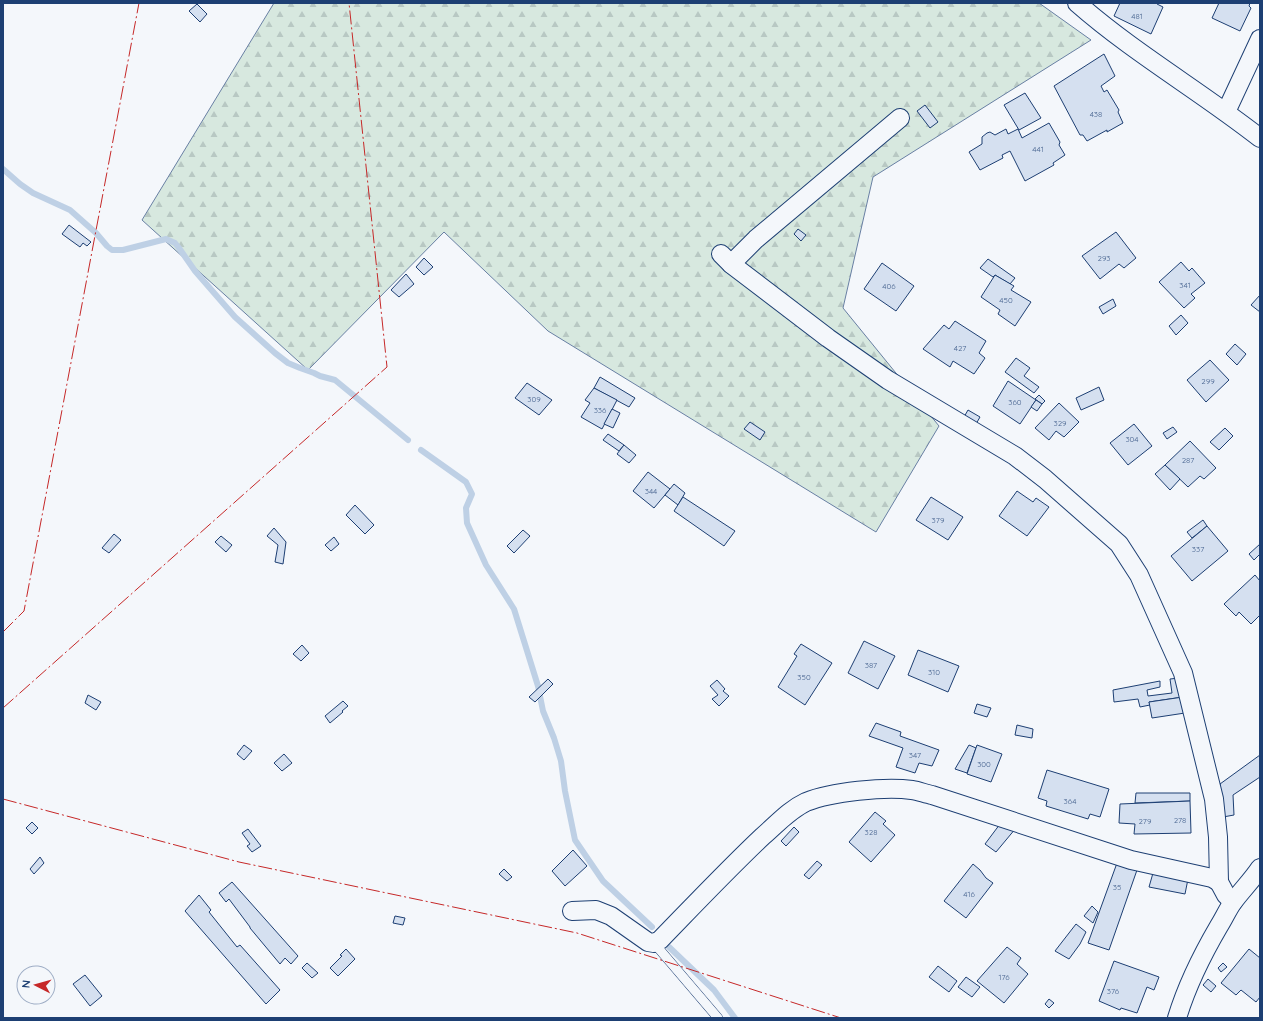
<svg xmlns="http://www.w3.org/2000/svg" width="1263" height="1021" viewBox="0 0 1263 1021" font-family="Quicksand,sans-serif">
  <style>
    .forest { fill: url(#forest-firs); stroke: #687fa3 }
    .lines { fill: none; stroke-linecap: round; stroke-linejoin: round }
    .stream { stroke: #bed0e5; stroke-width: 6 }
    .building { fill: #d5e0f0; stroke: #1d3f73 }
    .service-casing { stroke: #1d3f73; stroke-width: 10 }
    .minor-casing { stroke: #1d3f73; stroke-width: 20 }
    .service { stroke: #f4f7fb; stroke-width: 9 }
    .minor { stroke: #f4f7fb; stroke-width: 18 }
    .power { stroke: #c62828; stroke-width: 1; stroke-dasharray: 14 3 2 3; stroke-linecap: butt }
    .labels { text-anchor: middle; stroke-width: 3; stroke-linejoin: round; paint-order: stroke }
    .number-label { font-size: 8px; fill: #4b6792 }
  </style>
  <defs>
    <pattern id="forest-firs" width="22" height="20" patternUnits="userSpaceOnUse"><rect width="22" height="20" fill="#d7e8df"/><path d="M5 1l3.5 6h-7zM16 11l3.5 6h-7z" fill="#b8c8c3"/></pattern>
  </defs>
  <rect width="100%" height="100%" fill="#f4f7fb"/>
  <!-- forest -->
  <polygon class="forest" points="274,3 1039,3 1091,40 873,177 843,308 939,426 876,532 548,331 444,232 308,370 142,220"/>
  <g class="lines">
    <!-- stream -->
    <g class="stream">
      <polyline points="3,169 20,184 33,193 70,210 96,233 107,246 112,250 123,250 166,239 175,243 179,248 195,271 235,317 275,353 288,363 300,368 314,373 320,376 335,380 408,440"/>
      <polyline points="421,450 466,482 472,494 466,508 467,523 486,565 514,609 538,686 543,711 554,738 561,761 565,791 575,840 603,881 652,927"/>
      <polyline points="669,947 714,990 735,1018"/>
    </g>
  </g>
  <!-- building -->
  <g class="building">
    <polygon points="1120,3 1157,3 1157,4 1163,7 1151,34 1114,16"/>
    <polygon points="1219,3 1250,3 1249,6 1251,8 1240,31 1212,18"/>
    <polygon points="197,4 207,14 200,22 189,11"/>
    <polygon points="1104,54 1115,76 1101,86 1104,92 1107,90 1119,110 1118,112 1123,123 1107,132 1107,130 1087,141 1083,135 1080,135 1054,86"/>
    <polygon points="1025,93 1041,118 1019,130 1004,105"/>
    <polygon points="925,105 938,122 930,128 917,111"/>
    <polygon points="1049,123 1060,142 1059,145 1065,155 1053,163 1054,165 1025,181 1010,151 1002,155 1003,158 980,170 969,152 982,144 982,137 987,133 990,132 995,135 1006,129 1008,134 1018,129 1022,138"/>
    <polygon points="69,225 91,242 87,246 83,243 80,247 62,234"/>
    <polygon points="798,229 806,235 801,241 794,234"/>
    <polygon points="1116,232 1136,258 1124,268 1119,264 1100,279 1082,256"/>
    <polygon points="424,258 433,267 424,275 416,267"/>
    <polygon points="988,259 1015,278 1010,284 995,275 993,277 980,268"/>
    <polygon points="1181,262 1189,271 1192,268 1205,283 1191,294 1195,298 1184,308 1159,282"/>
    <polygon points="882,263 914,286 896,311 864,289"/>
    <polygon points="406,274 414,284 399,297 391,290"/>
    <polygon points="995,275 1014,286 1011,290 1031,302 1015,326 998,314 1000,310 981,297"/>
    <polygon points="1260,295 1260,312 1251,305"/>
    <polygon points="1113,299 1116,306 1103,314 1099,307"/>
    <polygon points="1181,315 1188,323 1176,335 1169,326"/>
    <polygon points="955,321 986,341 979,353 985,358 974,374 953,361 950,367 923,349 944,325 949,329"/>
    <polygon points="1235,344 1246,354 1237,365 1226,354"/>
    <polygon points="1016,358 1030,368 1024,376 1039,387 1034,393 1005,372"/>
    <polygon points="1210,360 1229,380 1206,402 1187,380"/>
    <polygon points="600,377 635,398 629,407 594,388"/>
    <polygon points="1008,381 1036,400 1020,424 993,406"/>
    <polygon points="527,383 552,400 539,415 515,398"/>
    <polygon points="1099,387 1104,400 1081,410 1076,398"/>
    <polygon points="594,388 617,400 602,429 581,417 590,403 585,400"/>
    <polygon points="1039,395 1045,401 1042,404 1035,399"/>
    <polygon points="1036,400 1042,404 1037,411 1031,407"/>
    <polygon points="1059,403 1079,422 1064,437 1056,431 1049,440 1035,428"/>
    <polygon points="612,409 620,413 613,428 604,424"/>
    <polygon points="968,410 980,417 976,424 964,417"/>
    <polygon points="750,422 765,432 760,440 744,429"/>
    <polygon points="1134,424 1152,446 1128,465 1110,443"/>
    <polygon points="1173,427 1177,432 1167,439 1163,433"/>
    <polygon points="1225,428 1233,436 1219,450 1210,442"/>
    <polygon points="608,434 624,445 619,451 603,440"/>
    <polygon points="1190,441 1216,468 1204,479 1200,476 1188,487 1165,465"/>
    <polygon points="624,445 636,455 629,463 617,454"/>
    <polygon points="1165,465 1180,479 1170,490 1155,474"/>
    <polygon points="648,472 670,489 654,508 633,491"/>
    <polygon points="674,484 685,493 678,505 665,495"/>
    <polygon points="1017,491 1033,502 1036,498 1049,507 1027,536 999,516"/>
    <polygon points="683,497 735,531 724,546 674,511"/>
    <polygon points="931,497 963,517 948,540 916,520"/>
    <polygon points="355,505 374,525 365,534 346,515"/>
    <polygon points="1203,520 1207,526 1192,538 1187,532"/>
    <polygon points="1207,526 1228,551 1192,581 1171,556"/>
    <polygon points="274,528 286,542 283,564 275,562 278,545 267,536"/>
    <polygon points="523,530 530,536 514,553 507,546"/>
    <polygon points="114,534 121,540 109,553 102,548"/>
    <polygon points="221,536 232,545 226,552 215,542"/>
    <polygon points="334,537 339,544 331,551 325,545"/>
    <polygon points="1260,544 1260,554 1254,560 1249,554"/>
    <polygon points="1255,575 1260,581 1260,615 1251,624 1239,612 1236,616 1224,604"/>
    <polygon points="864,641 895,656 878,689 848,673"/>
    <polygon points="801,644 832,663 805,705 778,687 797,656 794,654"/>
    <polygon points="302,645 309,653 301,661 293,654"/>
    <polygon points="918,650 959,666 948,692 908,675"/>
    <polygon points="1179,678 1183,697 1149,702 1150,705 1140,707 1138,699 1114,702 1113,690 1160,681 1160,687 1147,690 1148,696 1172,693 1170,679"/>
    <polygon points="548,679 553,684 535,702 529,697"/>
    <polygon points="717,680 725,689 723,691 729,696 719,706 712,699 718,695 710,686"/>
    <polygon points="88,695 101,702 96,710 85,703"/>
    <polygon points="1183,697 1185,713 1152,718 1149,702"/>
    <polygon points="343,701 348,706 342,711 343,712 330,723 325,716"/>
    <polygon points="977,704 991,708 987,717 974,713"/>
    <polygon points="876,723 901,732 900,736 939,750 932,766 919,763 915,773 896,767 903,748 869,736"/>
    <polygon points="1017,725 1033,729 1032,738 1015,735"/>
    <polygon points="244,745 252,751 244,760 237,754"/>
    <polygon points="969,745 976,748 967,773 955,769"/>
    <polygon points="977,745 1002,754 991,782 967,774"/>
    <polygon points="284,754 292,763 282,771 274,763"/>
    <polygon points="1260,755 1260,777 1233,795 1234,815 1223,817 1220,784"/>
    <polygon points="1047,770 1109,789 1100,817 1090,814 1088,819 1046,806 1047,801 1038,798"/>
    <polygon points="1136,793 1190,793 1190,801 1135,803"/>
    <polygon points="1190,801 1191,833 1134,834 1135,824 1119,823 1120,804"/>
    <polygon points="875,812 886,821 883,824 895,835 871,862 849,842"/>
    <polygon points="32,822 38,828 32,834 26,828"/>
    <polygon points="1000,824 1016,828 996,852 985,844"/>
    <polygon points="794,827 799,832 786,846 781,841"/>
    <polygon points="248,829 261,846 252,852 247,846 250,844 242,833"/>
    <polygon points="573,850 587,866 565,886 552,871"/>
    <polygon points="40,857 44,863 34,874 30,869"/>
    <polygon points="817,861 822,865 809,879 804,875"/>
    <polygon points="1117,863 1137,870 1109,950 1088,943"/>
    <polygon points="973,864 980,870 986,878 993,883 966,918 944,901"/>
    <polygon points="504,869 512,877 507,881 499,874"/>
    <polygon points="1153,873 1188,879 1185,894 1149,887"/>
    <polygon points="232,882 298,956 291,964 285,958 280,964 250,928 250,927 229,899 226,902 219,893"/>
    <polygon points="199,895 211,910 209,912 237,947 240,945 280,990 266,1004 185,911"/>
    <polygon points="1092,906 1098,912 1093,923 1084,916"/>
    <polygon points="395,916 405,918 403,925 393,923"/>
    <polygon points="1076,924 1086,932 1080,944 1069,959 1055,951"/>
    <polygon points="1007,947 1021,958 1017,964 1028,974 1004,1003 977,981"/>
    <polygon points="346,949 355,959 338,976 330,968 342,956 340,955"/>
    <polygon points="1249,949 1260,958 1260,997 1256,1002 1241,990 1236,995 1221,983"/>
    <polygon points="1114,961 1159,977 1154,990 1147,987 1137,1013 1121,1008 1120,1010 1099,1001"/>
    <polygon points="307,963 318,973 312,978 302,968"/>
    <polygon points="1223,963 1227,967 1221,972 1218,968"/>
    <polygon points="938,966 957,981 949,992 929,977"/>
    <polygon points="85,975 102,996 90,1006 73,984"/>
    <polygon points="966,977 980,987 972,997 958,987"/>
    <polygon points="1208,979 1216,986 1211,992 1203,985"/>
    <polygon points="1049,999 1054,1003 1049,1008 1045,1004"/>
  </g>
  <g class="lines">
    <!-- service casing -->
    <g class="service-casing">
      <polyline id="service" points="654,943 718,1018"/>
    </g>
    <!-- minor casing -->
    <g class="minor-casing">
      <g id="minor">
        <path d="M1077,3C1134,53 1200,91 1260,138"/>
        <polyline points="1226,112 1260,39"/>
        <polyline points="721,254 731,264 828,338 888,380 1015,456 1045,479 1119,544 1139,575 1183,673 1214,799 1218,837 1219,882 1226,895 1233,902"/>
        <polyline points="731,264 756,239 900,118"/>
        <path d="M572,911L596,910L611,916L648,942L654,943L660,940C694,905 728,869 763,836C777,824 789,810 806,802C831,792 885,786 912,790C919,791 926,794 932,795L1131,860L1212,878L1219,882"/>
        <path d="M1177,1018C1187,985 1202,955 1219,926C1224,918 1228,909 1233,902C1242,890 1252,880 1260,868"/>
      </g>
    </g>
    <!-- service -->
    <use href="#service" class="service"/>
    <!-- minor -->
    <use href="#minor" class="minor"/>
    <!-- power -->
    <g class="power">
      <polyline points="3,632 24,611 139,3"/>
      <polyline points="3,708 387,367 349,3"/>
      <polyline points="3,799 239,862 577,933 841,1018"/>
    </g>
  </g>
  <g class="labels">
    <!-- number labels -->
    <g class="number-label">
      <text x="1137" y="19">481</text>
      <text x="1096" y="117">438</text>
      <text x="1038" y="152">441</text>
      <text x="1104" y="261">293</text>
      <text x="1185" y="288">341</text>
      <text x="889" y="289">406</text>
      <text x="1006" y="303">450</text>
      <text x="960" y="351">427</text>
      <text x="1208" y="384">299</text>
      <text x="534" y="402">309</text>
      <text x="1015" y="405">360</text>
      <text x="600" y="413">336</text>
      <text x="1060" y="426">329</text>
      <text x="1132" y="442">304</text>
      <text x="1188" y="463">287</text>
      <text x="651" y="494">344</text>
      <text x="938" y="523">379</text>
      <text x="1198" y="552">337</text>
      <text x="871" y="668">387</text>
      <text x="934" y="675">310</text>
      <text x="804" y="680">350</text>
      <text x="915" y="758">347</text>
      <text x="984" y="767">300</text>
      <text x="1070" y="804">364</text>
      <text x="1180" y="823">278</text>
      <text x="1145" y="824">279</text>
      <text x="871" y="835">328</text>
      <text x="1117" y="890">35</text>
      <text x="969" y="897">416</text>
      <text x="1004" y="980">176</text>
      <text x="1113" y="994">376</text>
    </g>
  </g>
  <!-- border -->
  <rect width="1263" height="1021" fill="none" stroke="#1d3f73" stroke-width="8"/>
  <!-- north arrow -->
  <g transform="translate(36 985) rotate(276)"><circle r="19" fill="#f4f7fb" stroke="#9eadc5"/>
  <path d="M0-3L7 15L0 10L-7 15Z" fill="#c62828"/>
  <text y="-6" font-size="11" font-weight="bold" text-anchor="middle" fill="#1d3f73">N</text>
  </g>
</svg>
